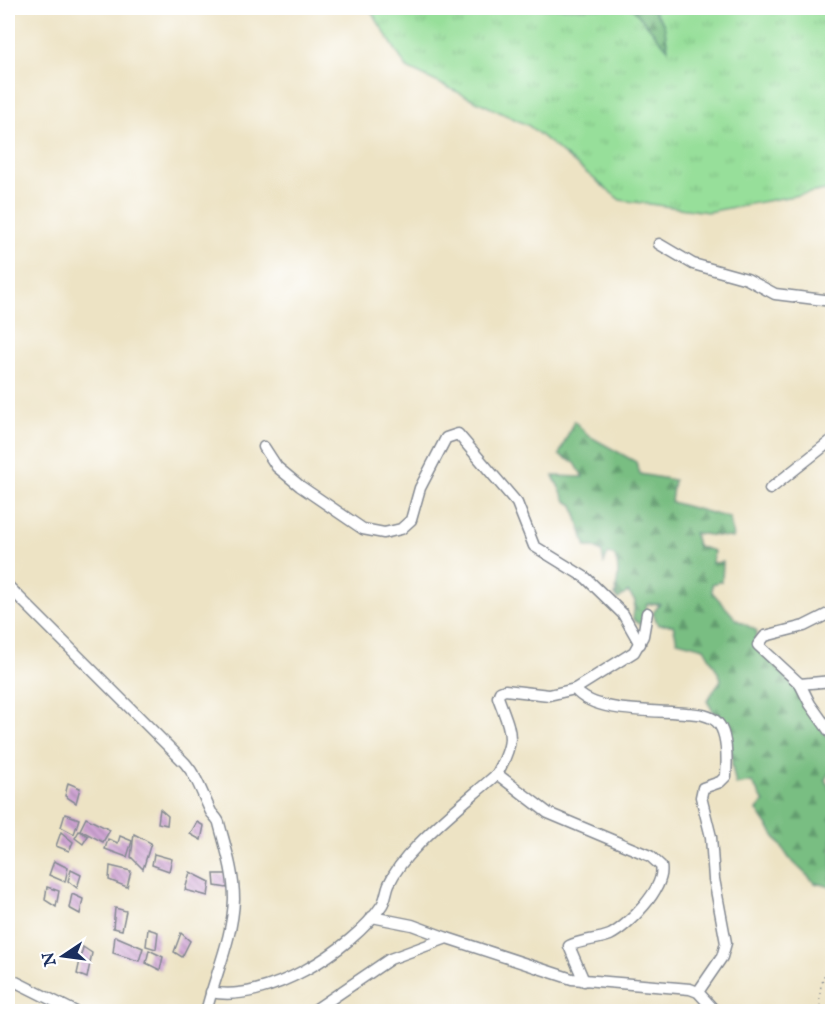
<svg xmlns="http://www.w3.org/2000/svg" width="840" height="1019" viewBox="0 0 840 1019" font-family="'IM FELL English',serif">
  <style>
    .grass { fill: url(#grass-tufts); stroke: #59877c; stroke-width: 1.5 }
    .forest { fill: url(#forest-firs); stroke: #4a7670; stroke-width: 1.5 }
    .building { fill: url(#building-back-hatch) }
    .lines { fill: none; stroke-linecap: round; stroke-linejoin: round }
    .street-casing { stroke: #848991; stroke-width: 13 }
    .path { stroke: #848991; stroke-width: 1.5; stroke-dasharray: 1.5 4.5; stroke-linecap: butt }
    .street { stroke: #fff; stroke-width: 10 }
  </style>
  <defs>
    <pattern id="grass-tufts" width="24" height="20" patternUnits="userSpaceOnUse" patternTransform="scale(1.5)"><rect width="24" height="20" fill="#97df9a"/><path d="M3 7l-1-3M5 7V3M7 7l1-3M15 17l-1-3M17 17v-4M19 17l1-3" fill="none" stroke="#82c087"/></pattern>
    <pattern id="forest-firs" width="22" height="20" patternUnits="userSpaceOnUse" patternTransform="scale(1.5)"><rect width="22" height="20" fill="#79be82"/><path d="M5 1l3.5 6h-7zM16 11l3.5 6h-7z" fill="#629b6e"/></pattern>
    <pattern id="building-back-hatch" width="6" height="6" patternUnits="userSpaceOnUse" patternTransform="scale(1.5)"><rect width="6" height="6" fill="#d0a5d4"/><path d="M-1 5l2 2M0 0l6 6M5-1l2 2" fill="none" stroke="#a887af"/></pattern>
  </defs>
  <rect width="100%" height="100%" fill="#fff"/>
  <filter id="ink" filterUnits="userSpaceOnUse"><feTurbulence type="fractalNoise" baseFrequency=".0167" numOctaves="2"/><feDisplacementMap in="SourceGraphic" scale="12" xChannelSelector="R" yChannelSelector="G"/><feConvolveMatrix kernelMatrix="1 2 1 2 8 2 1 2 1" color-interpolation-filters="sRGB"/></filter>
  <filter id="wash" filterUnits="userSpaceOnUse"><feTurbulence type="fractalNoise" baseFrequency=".008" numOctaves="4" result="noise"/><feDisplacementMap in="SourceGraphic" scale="24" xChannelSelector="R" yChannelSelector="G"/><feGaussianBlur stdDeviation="1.35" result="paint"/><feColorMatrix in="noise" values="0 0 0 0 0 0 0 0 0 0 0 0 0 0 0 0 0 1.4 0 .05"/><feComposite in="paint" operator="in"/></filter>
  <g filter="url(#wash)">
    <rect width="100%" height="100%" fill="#ede3c4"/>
    <!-- grass -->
    <polygon class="grass" points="369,8 832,8 832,196 825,190 708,212 620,200 529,126 407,68"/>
    <!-- forest -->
    <g class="forest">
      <polygon points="632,8 651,8 664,24 668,49"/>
      <path d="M574,421L589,436L636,462L640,474L674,480L671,502L730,518L733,538L694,533L697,546L714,551L712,563L723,562L722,581L712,584V592L737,620L757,631L754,645C778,668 840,730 832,768C831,771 827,776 825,780L832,791V887L815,883L789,858L757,810L764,802L752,782L736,785L732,766L731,741L707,701L721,680L720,676L704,648L677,641L673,625H658L653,613L660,604H647L642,626L633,619L635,601L628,592L618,599L615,595C618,582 620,566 614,555L608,554L604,563L602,552L593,547H586L573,505L566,501L553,476L583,477L575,463L559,455Z"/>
    </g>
    <g id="blocks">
      <!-- building -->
      <g class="building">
        <polygon points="68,783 80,788 76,803 65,796"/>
        <polygon points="160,809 168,816 167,825 158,823"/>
        <polygon points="65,814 79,819 74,834 61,827"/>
        <polygon points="86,818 110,830 103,842 80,830"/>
        <polygon points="197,822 204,826 201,840 190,834"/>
        <polygon points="79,831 88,836 83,844 75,838"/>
        <polygon points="61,832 73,842 69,851 56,846"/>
        <polygon points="134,834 151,843 143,869 131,857"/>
        <polygon points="120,836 132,841 127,857 105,849 108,839 118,843"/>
        <polygon points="154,854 172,859 169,871 152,865"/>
        <polygon points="54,861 68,868 65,882 49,875"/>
        <polygon points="110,866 131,871 127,887 109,880"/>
        <polygon points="71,870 81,875 77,888 68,881"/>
        <polygon points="190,872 210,882 208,896 185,890"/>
        <polygon points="214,874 229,874 227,888 215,886"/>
        <polygon points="47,887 59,891 56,907 45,900"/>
        <polygon points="72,894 83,899 80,914 69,908"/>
        <polygon points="115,908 126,911 122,930 113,928"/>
        <polygon points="148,929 158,932 156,949 146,946"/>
        <polygon points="181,933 190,941 182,957 174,952"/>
        <polygon points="115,936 143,948 139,961 113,953"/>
        <polygon points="83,947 92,953 87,978 77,974"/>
        <polygon points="149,950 163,957 160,970 146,963"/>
      </g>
    </g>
  </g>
  <g filter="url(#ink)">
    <use href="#blocks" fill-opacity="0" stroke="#848991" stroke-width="1.5"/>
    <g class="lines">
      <!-- street casing -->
      <g class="street-casing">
        <g id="street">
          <polyline points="659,244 693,264 747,279 775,294 832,301"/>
          <polyline points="264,447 277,467 300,486 363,529 384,533 401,529 411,520 420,488 446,438 458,434 517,503 534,546 586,578 623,614 640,644"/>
          <polyline points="770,489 832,440"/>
          <path d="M8,586L185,763C198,778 202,794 211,812C213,815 218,819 219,823C225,846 234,872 234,899C233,937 215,975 206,1012"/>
          <polyline points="832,612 804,626 765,636 758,645 800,684 810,704 832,735"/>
          <polyline points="800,684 832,681"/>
          <path d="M575,689C593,714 657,710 686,713C696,714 709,714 717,722C728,733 727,761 726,776L720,782L703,788L701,797L711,837L714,879L726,943L722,957L698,992"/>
          <polyline points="372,917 412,925 447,938"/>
          <polyline points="8,978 76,1012"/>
          <path d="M584,981L569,946C581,940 597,940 610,935C628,926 666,888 661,866L650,856L548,813L497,774C517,738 511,733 498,697L500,692L505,690L549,695L575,689L634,652L643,636L647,613"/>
          <path d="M211,992C265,1004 352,950 382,905C386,899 386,891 389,884C395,871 406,857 416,847C440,821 470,798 497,774"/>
          <polyline points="312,1012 390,959 447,938 572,979 690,989 698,992 716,1012"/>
        </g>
      </g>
      <!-- path -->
      <polyline class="path" points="820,1012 820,990 829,959"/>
      <!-- street -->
      <use href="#street" class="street"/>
    </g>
  </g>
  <!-- margin -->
  <rect width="840" height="1019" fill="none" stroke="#fff" stroke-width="30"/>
  <!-- north arrow -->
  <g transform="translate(63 956) rotate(257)" stroke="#ffffff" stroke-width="4.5" paint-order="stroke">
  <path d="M0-4.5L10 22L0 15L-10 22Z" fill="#1b2f5e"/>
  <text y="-9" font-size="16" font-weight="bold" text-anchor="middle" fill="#1b2f5e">N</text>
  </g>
</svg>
